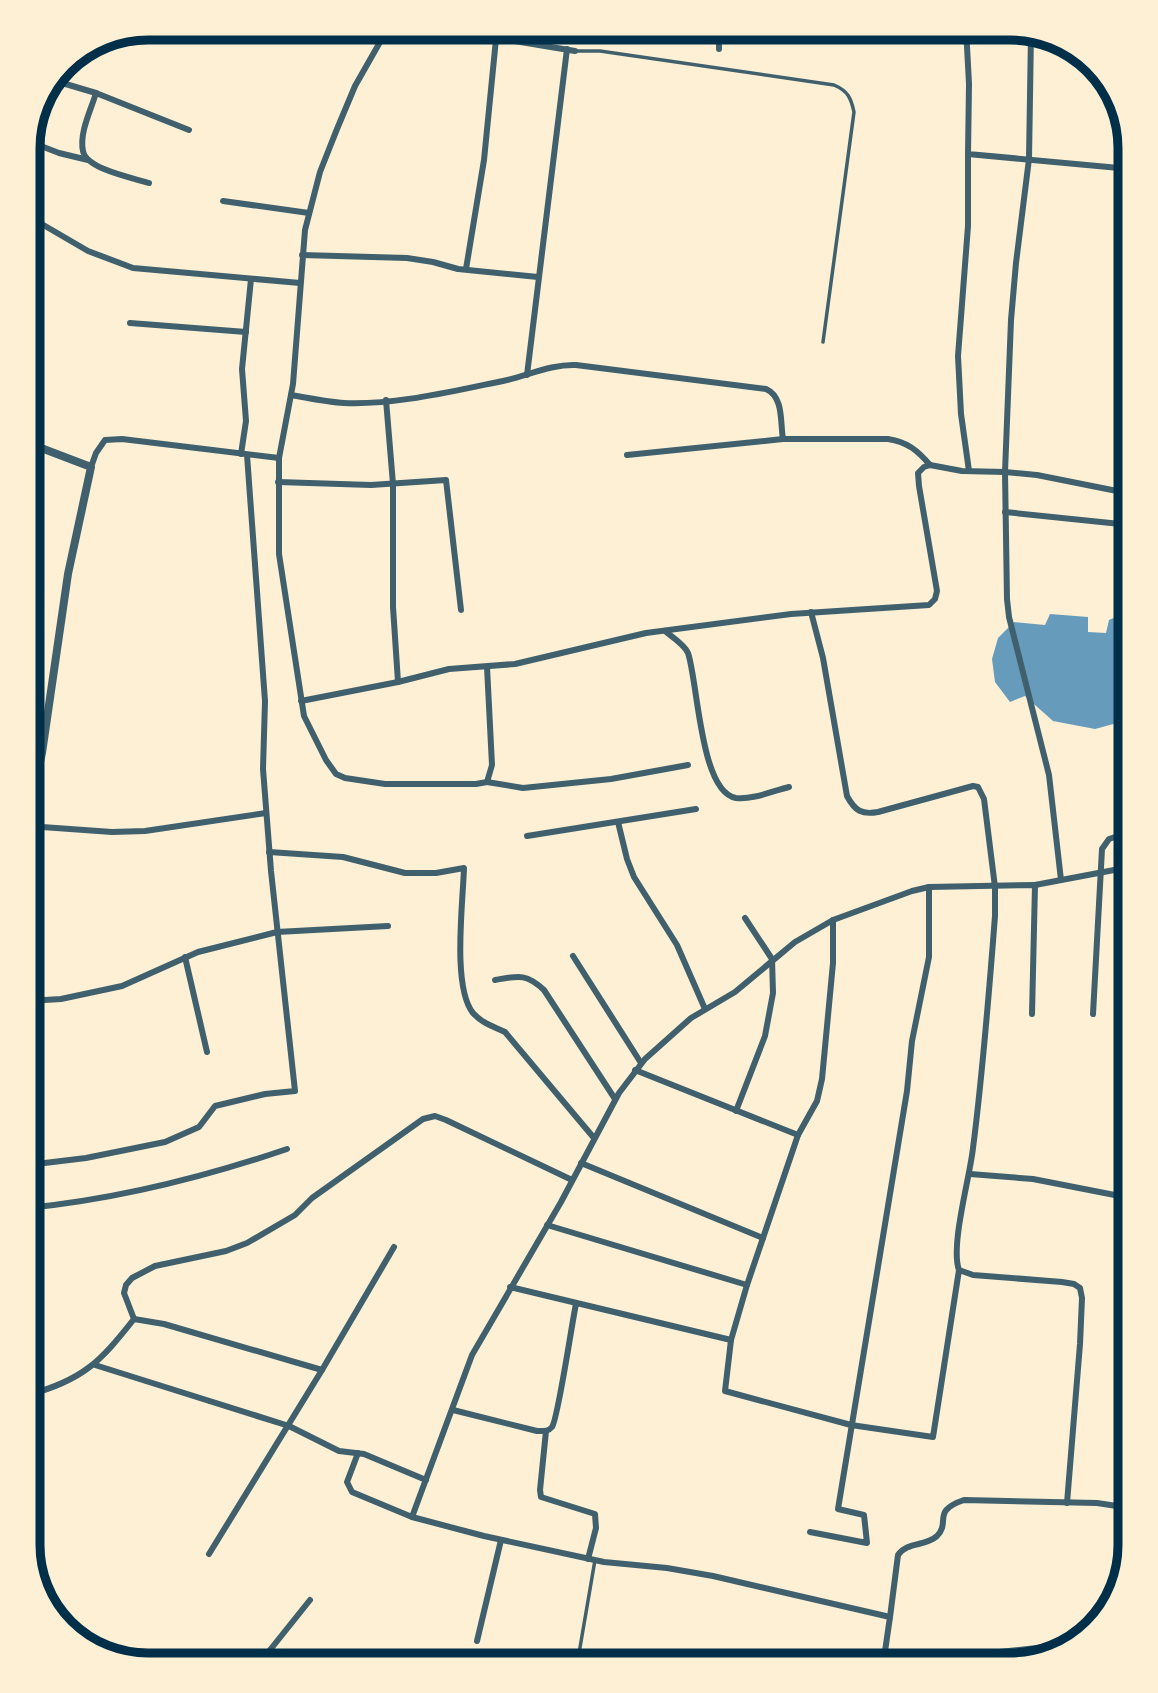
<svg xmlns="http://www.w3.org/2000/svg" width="1158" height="1693" viewBox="0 0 1158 1693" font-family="'Golos Text',sans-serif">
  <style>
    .water { fill: #669bbc }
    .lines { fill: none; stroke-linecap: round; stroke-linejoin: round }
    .service { stroke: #3f606c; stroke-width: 3.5 }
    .minor { stroke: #3f606c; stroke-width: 6 }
    .tertiary { stroke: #3f606c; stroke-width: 8 }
    .rim { fill: none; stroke: #003049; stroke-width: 9 }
  </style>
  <rect width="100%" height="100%" fill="#fdf0d5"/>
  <!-- water -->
  <polygon class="water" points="1050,614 1088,617 1088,632 1106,633 1109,620 1120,615 1130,624 1130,692 1117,723 1095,729 1053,721 1025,696 1010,702 995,682 992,659 998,638 1014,622 1045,625"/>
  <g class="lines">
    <!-- service -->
    <g class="service">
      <path d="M575,51H600L834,85C848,91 851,98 854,112L823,342"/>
      <polyline points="577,1665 595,1560"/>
    </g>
    <!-- minor -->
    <g class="minor">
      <polyline points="388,28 355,86 337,129 320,172 305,230 293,384 279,458 279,554 304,716 326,760 336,774 345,778 385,784 476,784 487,782 492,765 487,667"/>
      <polyline points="436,28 575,51"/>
      <polyline points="812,28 966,39"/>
      <polyline points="966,28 969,84 968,154 1130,169"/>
      <polyline points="1031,33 1029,159 1016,263 1011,320 1005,472 1007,599 1009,617 1049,775 1061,880"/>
      <polyline points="719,49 719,28"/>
      <polyline points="52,80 96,93 189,130"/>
      <path d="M96,93C91,110 79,133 83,151C86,169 133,178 149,183"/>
      <polyline points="28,141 59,153 88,160"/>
      <polyline points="968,154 968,226 958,356 961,414 969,471"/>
      <polyline points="223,201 309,213"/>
      <polyline points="28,216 88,251 133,268 300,283"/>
      <polyline points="302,255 407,258 433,262 458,269 538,277"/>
      <polyline points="466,269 484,160 496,39"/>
      <polyline points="130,323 246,332"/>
      <polyline points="527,375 567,49"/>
      <path d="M291,395C309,398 327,402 344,403C397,405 452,391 503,381C527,376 551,364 576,365L766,389C784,397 780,422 783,439"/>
      <polyline points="386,400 393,484 393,607 398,682"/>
      <polyline points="241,454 246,421 242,369 251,279"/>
      <path d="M627,455L783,439H888C908,442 918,451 930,465"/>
      <polyline points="91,467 96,453 105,440 122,439 279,458"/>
      <polyline points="278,482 371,485 446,480 461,610"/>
      <polyline points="1005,512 1130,525"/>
      <path d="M811,612L823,658L847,796C855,811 862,815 878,812L973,786L978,787L984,799L995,887V916C989,994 983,1071 973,1148C970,1177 950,1246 959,1270L973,1275L1062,1282L1074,1284L1080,1288L1082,1298L1080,1344L1067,1503"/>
      <path d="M665,631C672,637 685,645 688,653C698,682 700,792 736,798C752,800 773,791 789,787"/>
      <polyline points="301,701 398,682 449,669 515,664 646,633 791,614 929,605 935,599 937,591 919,486 918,473 924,467 930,465 962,471 1005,472 1037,475 1122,492 1130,497"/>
      <polyline points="487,782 523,788 611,779 688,765"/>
      <polyline points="618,822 627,859 634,877 677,945 705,1009"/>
      <polyline points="28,826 112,832 145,831 266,813"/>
      <polyline points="527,836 696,809"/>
      <path d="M269,852L343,857L405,873H436L464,868C463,902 452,987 473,1013C483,1024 493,1026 505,1032L594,1138"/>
      <polyline points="1035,885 1130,867"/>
      <polyline points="573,956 641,1063"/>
      <polyline points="185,957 207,1052"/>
      <path d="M495,980C518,976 526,973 544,990L615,1099"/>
      <polyline points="28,1001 61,999 122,986 198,952 277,932 388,926"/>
      <polyline points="1093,1014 1102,849 1109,839 1130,832"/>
      <polyline points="635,1070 798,1135 747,1285"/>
      <polyline points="736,1111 765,1036 773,993 772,959 745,918"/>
      <polyline points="798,1135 817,1101 822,1079 833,963 833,920"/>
      <polyline points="581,1163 763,1238"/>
      <polyline points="28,1165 86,1158 165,1142 199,1127 215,1106 265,1094 295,1091 271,871 263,769 265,701 247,455"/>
      <polyline points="970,1174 1033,1179 1130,1198"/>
      <path d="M28,1208C118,1199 202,1178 287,1149"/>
      <polyline points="510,1287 731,1340 747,1285 547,1225"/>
      <polyline points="134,1319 124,1293 126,1285 132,1278 155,1266 226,1251 247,1243 295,1215 312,1198 423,1119 435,1116 446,1120 572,1180"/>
      <polyline points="731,1340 725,1391 851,1425 933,1437 959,1270"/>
      <polyline points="95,1365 289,1426 339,1451 364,1454 426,1480"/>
      <polyline points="322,1370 394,1247"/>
      <path d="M28,1395C83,1380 100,1362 134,1319L164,1324L322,1370L209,1554"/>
      <path d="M453,1410L537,1431C543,1431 548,1432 552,1427C558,1419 572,1322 576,1304"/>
      <polyline points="546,1431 540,1490 541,1497 595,1514 596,1528 588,1559"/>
      <polyline points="358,1453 347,1482 352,1492 412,1517 484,1536 604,1562 667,1568 713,1576 890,1617 883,1665"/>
      <polyline points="412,1517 472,1355 561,1202 619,1093 645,1059 691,1018 735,992 795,942 833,920 912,891 929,887 1035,885 1032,1014"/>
      <polyline points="810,1532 867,1543 864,1515 838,1509 907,1091 912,1041 929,957 929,887"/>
      <path d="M890,1617L898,1555C908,1541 925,1547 937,1536C951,1522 931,1511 964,1500L1097,1503L1130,1508"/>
      <polyline points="477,1641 501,1540"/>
      <polyline points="258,1665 310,1600"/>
      <polyline points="923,1665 990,1653 1074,1644"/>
    </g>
    <!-- tertiary -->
    <polyline class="tertiary" points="28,818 42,753 68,574 91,467 28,443"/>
  </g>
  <!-- crop -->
  <path d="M0 0H1158V1693H0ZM148 40H1010A108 108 0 0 1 1118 148V1545A108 108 0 0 1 1010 1653H148A108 108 0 0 1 40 1545V148A108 108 0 0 1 148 40Z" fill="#fdf0d5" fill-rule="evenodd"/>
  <path class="rim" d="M148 40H1010A108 108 0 0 1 1118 148V1545A108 108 0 0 1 1010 1653H148A108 108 0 0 1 40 1545V148A108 108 0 0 1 148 40Z"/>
</svg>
